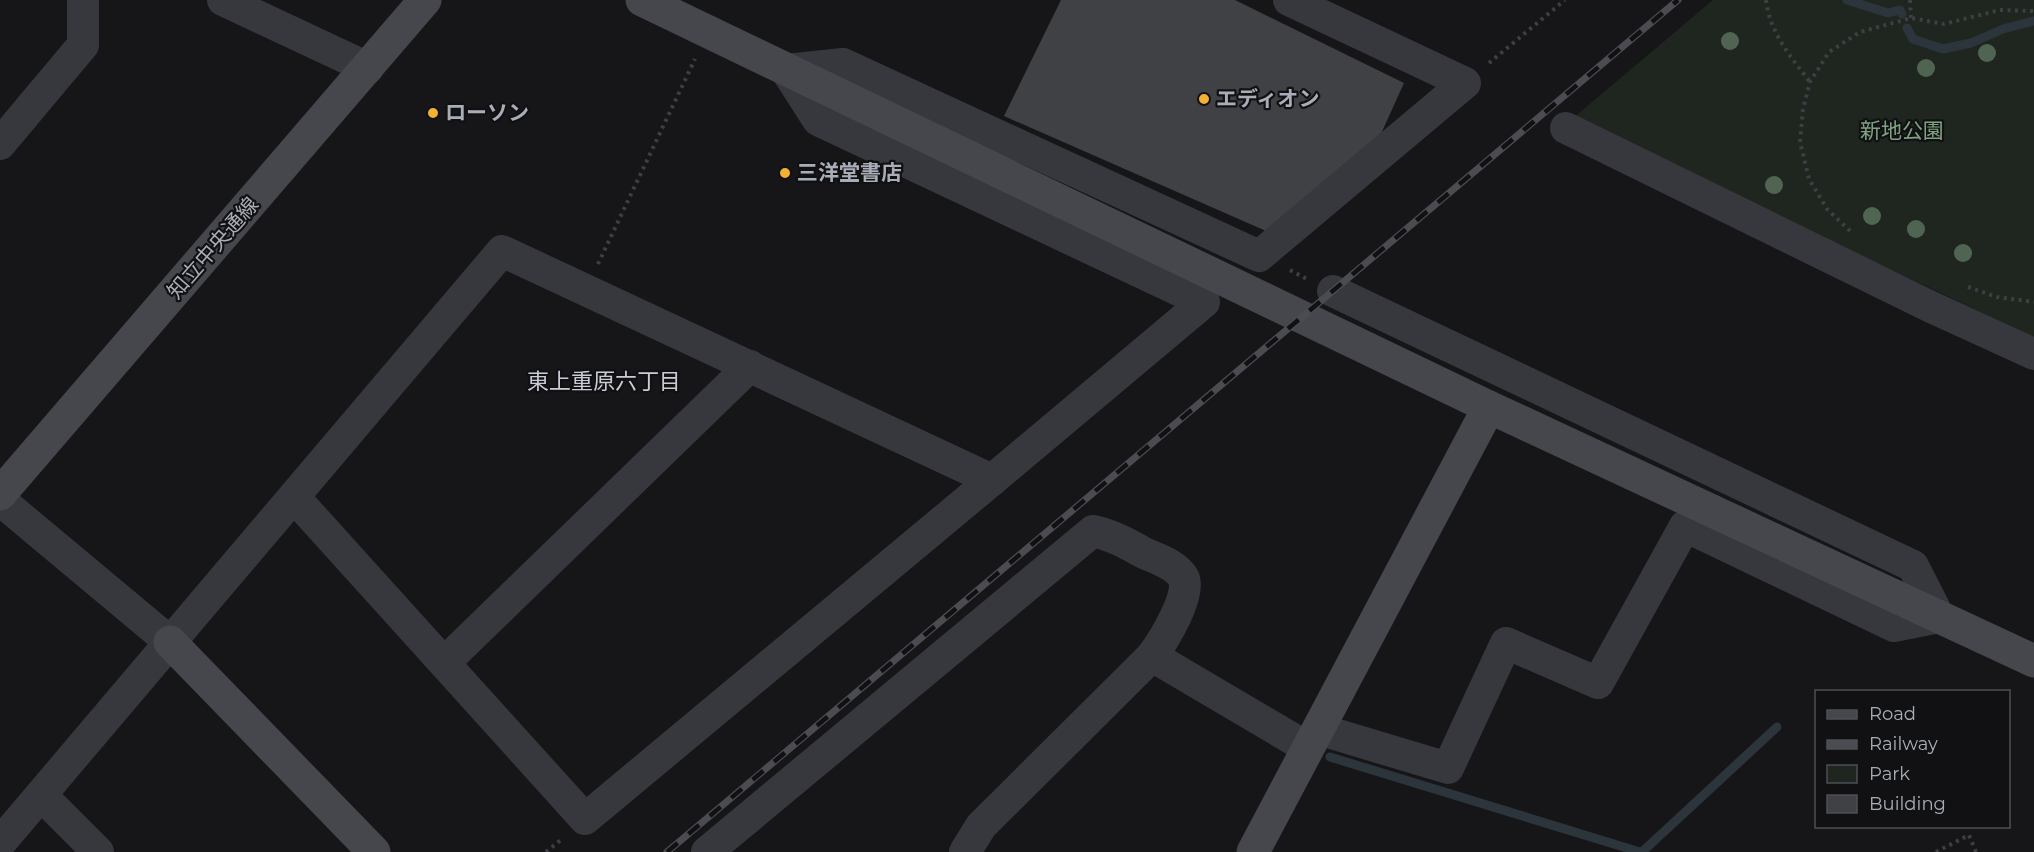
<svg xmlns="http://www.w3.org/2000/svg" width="2034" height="852" viewBox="0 0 2034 852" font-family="Montserrat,'Noto Sans JP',sans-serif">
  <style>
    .green { fill: #1e261f }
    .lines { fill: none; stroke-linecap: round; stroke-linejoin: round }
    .stream { stroke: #2c353c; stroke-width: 9 }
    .building { fill: #404145 }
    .path { stroke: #3d3f44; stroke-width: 4; stroke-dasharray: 3 4.5; stroke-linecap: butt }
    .street { stroke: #37383d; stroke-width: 32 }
    .secondary { stroke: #45474d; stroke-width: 33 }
    .rail-casing { stroke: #4a4c52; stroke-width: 7 }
    .rail { stroke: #111113; stroke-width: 4.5; stroke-dasharray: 14; stroke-linecap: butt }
    .tree { fill: #506452 }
    .poi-dot { fill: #f2b134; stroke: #111113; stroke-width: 2 }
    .labels { text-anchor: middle; stroke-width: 4.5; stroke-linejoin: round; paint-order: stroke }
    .poi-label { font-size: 21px; font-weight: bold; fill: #a8adb8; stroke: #111113; text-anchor: start }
    .park-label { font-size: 21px; fill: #7fa381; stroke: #111113 }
    .street-label { font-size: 21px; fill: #a8adb8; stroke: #111113 }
    .neighbourhood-label { font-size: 22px; fill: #c9ccd4; stroke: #111113 }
  </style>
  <rect width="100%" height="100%" fill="#161618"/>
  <!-- green -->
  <polygon class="green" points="1713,0 2034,0 2034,337 1572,119"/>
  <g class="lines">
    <!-- stream -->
    <g class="stream">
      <polyline points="1847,0 1888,13 1900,10 1902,14"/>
      <polyline points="1907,28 1913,39 1943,49 1971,43 2003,29 2033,21"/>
      <polyline points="1330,757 1640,852"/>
      <polyline points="1642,852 1777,727"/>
    </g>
  </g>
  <!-- building -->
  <polygon class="building" points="1061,0 1235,0 1404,83 1380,136 1266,231 1004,116"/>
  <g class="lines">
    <!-- path -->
    <g class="path">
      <path d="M1766,0C1770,33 1790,56 1810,82"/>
      <polyline points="1910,0 1911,18"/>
      <polyline points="1489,63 1565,0"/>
      <polyline points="1850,231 1827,209 1809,179 1800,142 1803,109 1810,82 1829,52 1860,32 1911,18 1944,24 2000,10 2034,11"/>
      <polyline points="598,264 695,59"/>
      <polyline points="1290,270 1307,279"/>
      <polyline points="1968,287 1997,297 2034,302"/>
      <polyline points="546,852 562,839"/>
      <polyline points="1936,852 1969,835 1976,852"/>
    </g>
    <!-- street -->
    <g class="street">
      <polyline points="223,0 368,68"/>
      <polyline points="1566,128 1929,306 2034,354"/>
      <polyline points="0,144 83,45 83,0"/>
      <polyline points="992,480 1204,302 818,120 786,70 843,64 1259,256 1465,83 1289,0"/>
      <polyline points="0,500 170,642"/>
      <polyline points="1152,656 1308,748"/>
      <polyline points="445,662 750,366"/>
      <polyline points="1318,729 1448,768 1506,643 1598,683 1685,526 1894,626 1939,617 1913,566 1333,291"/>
      <polyline points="41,795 98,852"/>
      <polyline points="0,843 502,251 992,480 585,819 294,497"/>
      <path d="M707,852L1093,531C1112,535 1128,544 1144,553C1157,559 1175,564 1183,577C1193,593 1163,641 1152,656L981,826L965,852"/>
    </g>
    <!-- secondary -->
    <g class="secondary">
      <polyline points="642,0 1489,407 2034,661"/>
      <polyline points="0,494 425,0"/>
      <polyline points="170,642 374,852"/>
      <polyline points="1253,852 1489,407"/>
    </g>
    <!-- rail casing -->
    <g class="rail-casing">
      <polyline id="rail" points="667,852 1678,0"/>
    </g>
    <!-- rail -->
    <use href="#rail" class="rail"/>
  </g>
  <!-- trees -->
  <g class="tree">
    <circle cx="1730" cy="41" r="9"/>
    <circle cx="1987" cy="53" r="9"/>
    <circle cx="1926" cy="68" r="9"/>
    <circle cx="1774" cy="185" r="9"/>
    <circle cx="1872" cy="216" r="9"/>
    <circle cx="1916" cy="229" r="9"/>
    <circle cx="1963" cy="253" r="9"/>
  </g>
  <!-- markers -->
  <g class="poi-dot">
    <circle cx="1204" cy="99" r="6"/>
    <circle cx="433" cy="113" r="6"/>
    <circle cx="785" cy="173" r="6"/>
  </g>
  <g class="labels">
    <!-- poi labels -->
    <g class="poi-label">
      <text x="1216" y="106">エディオン</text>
      <text x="445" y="120">ローソン</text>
      <text x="797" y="180">三洋堂書店</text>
    </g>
    <!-- park labels -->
    <g class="park-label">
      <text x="1902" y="138">新地公園</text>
    </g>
    <!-- street labels -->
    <g class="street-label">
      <text transform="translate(213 248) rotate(-49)" y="7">知立中央通線</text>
    </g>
    <!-- neighbourhood labels -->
    <g class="neighbourhood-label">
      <text x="604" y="389">東上重原六丁目</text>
    </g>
  </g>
  <!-- legend -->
  <rect x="1815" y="690" width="195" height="138" fill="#111113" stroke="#4d4f55" stroke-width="1.5"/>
  <rect x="1827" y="710" width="30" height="9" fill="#45474d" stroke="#4d4f55" stroke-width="1.5"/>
  <text x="1869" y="720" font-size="18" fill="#a8adb8">Road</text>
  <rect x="1827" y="740" width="30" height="9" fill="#4a4c52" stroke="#4d4f55" stroke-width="1.5"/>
  <text x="1869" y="750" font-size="18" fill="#a8adb8">Railway</text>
  <rect x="1827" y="765" width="30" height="18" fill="#1e261f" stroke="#4d4f55" stroke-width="1.5"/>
  <text x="1869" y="780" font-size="18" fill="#a8adb8">Park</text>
  <rect x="1827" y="795" width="30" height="18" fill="#404145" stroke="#4d4f55" stroke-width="1.5"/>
  <text x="1869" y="810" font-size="18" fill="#a8adb8">Building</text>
</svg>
